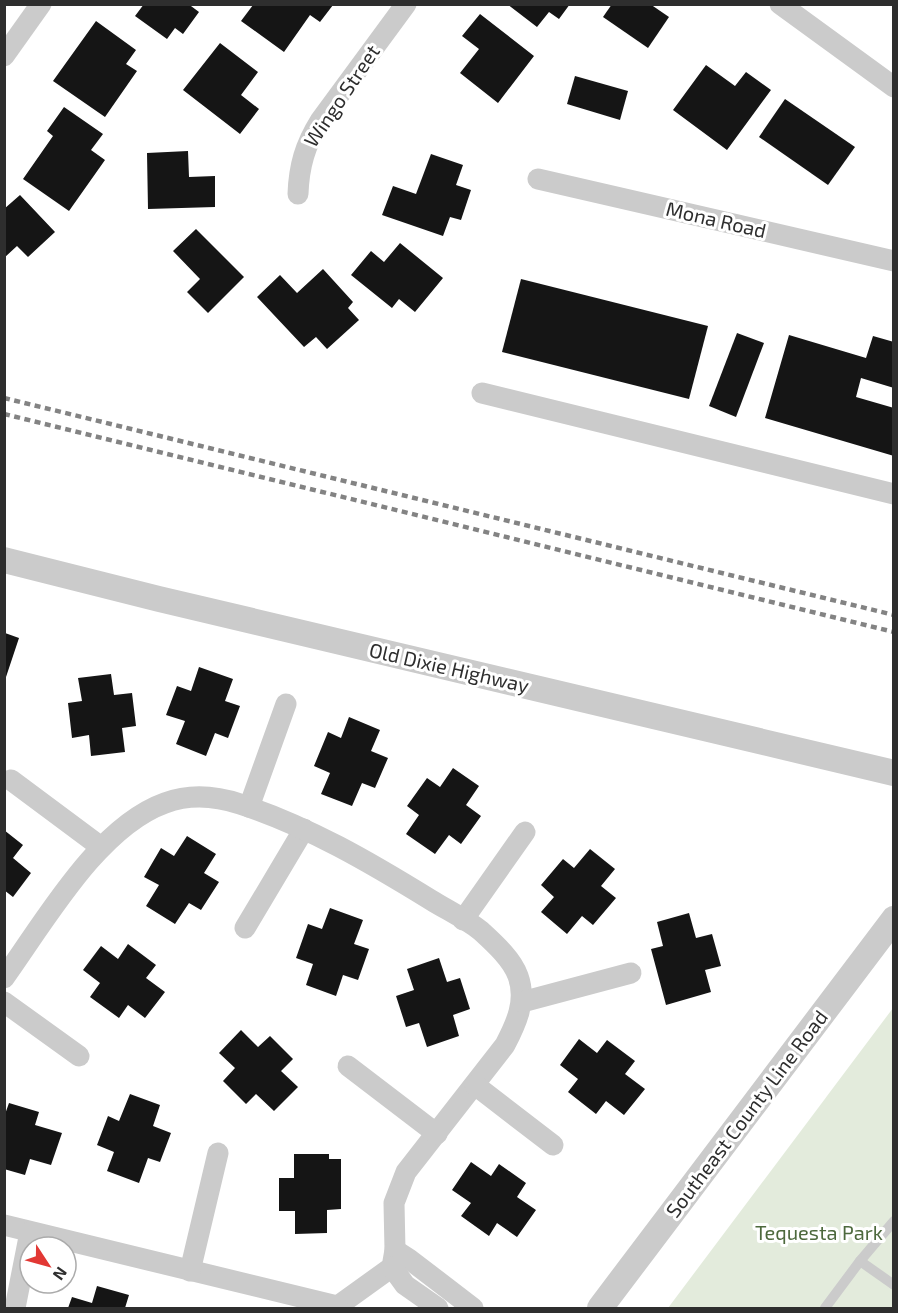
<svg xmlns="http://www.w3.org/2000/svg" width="898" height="1313" viewBox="0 0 898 1313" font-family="'Exo 2',sans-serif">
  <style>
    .green { fill: #e3ebdc }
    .building { fill: #151515 }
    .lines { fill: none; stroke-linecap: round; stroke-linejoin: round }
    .service { stroke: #cbcbcb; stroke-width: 10 }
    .minor { stroke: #cbcbcb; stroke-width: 21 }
    .tertiary { stroke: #cbcbcb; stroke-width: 26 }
    .rail { stroke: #838383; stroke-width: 4.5; stroke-dasharray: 6 4.5; stroke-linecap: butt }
    .labels { text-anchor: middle; stroke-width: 6; stroke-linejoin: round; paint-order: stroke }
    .street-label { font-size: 20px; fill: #2e2e2e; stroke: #fff }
    .park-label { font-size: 20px; fill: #4d693d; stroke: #fff }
  </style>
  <rect width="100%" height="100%" fill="#fff"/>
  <!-- green -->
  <polygon class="green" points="893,1008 893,1308 668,1308"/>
  <!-- building -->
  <g class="building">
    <polygon points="144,4 192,4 191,6 199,12 183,34 175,28 167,39 135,16"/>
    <polygon points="507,4 570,4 559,19 549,12 537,27"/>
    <polygon points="612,4 650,4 669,17 648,48 603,17"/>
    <polygon points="253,5 333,5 320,22 310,15 284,52 241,21"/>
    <polygon points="480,14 534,56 498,103 460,73 479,49 462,36"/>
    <polygon points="96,21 136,50 126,64 137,71 105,117 53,81"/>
    <polygon points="220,43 258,72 241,95 259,109 240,134 183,90"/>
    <polygon points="706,65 735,86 746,72 771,90 727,150 673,110"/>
    <polygon points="575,76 628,91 620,120 567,104"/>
    <polygon points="785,99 855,147 828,185 759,137"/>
    <polygon points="64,107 103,134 91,150 105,160 69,211 23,179 53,136 47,131"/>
    <polygon points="188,151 189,177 215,176 215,207 148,209 147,153"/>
    <polygon points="431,154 463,165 456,185 471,190 461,220 450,217 443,236 382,215 393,186 416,194"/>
    <polygon points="20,195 55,232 28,257 17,246 4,258 4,209"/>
    <polygon points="196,229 244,277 208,313 187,292 200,279 173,251"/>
    <polygon points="400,243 443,278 415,312 399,299 392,308 351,275 371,251 384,262"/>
    <polygon points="323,269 353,302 348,308 359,320 327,349 316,337 304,347 257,297 280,275 297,293"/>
    <polygon points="521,279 708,326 689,399 502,352"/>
    <polygon points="737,333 764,343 736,417 709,406"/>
    <polygon points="789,335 866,358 873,336 894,342 894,388 861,378 856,397 894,408 894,456 765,418"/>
    <polygon points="5,633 19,638 6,677 5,677"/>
    <polygon points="199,667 233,679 225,701 240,706 228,738 215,733 206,756 176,744 185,721 166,715 177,686 191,691"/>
    <polygon points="111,674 114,695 132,693 136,726 122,728 125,752 91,756 89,735 72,738 68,703 82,701 78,678"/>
    <polygon points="349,717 380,730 371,751 388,758 375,788 362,783 352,806 321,794 330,773 314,766 328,732 341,738"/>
    <polygon points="453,768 479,786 466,805 481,816 461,844 449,835 435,854 406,834 419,815 407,806 427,778 440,787"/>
    <polygon points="4,830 23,845 13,858 31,873 13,897 4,890"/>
    <polygon points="187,836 216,854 204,873 219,882 201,910 189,903 175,924 146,906 159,885 144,877 161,848 174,856"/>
    <polygon points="590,849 615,869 601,886 616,898 593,925 582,916 567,934 541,912 554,897 541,885 563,859 574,868"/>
    <polygon points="330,908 363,920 354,944 369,949 358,980 343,975 336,996 306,985 313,964 296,958 308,924 322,929"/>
    <polygon points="689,913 696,938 712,934 721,966 705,970 711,992 666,1005 651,949 663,946 657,922"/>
    <polygon points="128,944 156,965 146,978 165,992 145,1018 128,1005 119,1018 90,997 100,983 83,970 101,946 118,959"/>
    <polygon points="439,958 447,982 460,978 470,1009 453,1015 459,1036 427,1047 419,1023 406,1027 396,996 414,990 407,969"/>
    <polygon points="241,1030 258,1047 270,1036 293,1059 281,1071 298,1087 274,1111 256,1094 246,1104 223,1081 235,1068 219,1053"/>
    <polygon points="579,1039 597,1053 607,1040 635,1061 625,1074 645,1089 624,1115 606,1101 596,1114 568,1092 578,1079 560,1065"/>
    <polygon points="130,1094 160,1105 153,1126 171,1133 160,1162 148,1158 139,1183 107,1171 114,1152 97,1145 108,1116 119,1121"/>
    <polygon points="9,1103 39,1112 35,1125 62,1133 51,1165 30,1159 25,1175 4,1169 4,1117"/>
    <polygon points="294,1154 329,1154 329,1159 341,1159 341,1209 327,1210 327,1233 295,1234 295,1211 279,1211 279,1178 294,1178"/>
    <polygon points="471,1162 491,1176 499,1164 526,1183 517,1197 536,1210 517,1237 497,1223 489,1236 461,1216 471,1203 452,1190"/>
    <polygon points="97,1286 129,1295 125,1308 68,1308 72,1297 92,1303"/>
  </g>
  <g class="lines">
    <!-- service -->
    <g class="service">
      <polyline points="860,1261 894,1221"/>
      <polyline points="825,1308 860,1261 894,1285"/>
    </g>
    <!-- minor -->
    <g class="minor">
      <polyline points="780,4 894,87"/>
      <polyline points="4,56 41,4"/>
      <polyline points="538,179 894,261"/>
      <path d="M298,194C299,166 305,145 320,121L406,4"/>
      <polyline points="482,393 894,494"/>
      <polyline points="11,780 101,847"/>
      <polyline points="249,807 286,704"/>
      <polyline points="463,920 525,832"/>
      <polyline points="245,928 304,829"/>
      <path d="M4,978C45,921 98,827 165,803C189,794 216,796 240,804C308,826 371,863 431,900C447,910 466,919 481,931C494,943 512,959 518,976C527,1001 516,1024 505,1045L406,1172L394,1203L395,1250L392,1267L335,1308"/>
      <polyline points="4,1002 79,1056"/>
      <polyline points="522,1002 631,973"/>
      <polyline points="348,1066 437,1134"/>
      <polyline points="475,1085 553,1145"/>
      <polyline points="4,1225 337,1306"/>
      <polyline points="395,1250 409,1259 473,1308"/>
      <polyline points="392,1267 405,1285 438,1308"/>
      <polyline points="190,1271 218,1153"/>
      <polyline points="15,1308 30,1232"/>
    </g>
    <!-- tertiary -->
    <g class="tertiary">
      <polyline points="4,560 159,599 894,773"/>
      <polyline points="600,1308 894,919"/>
    </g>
    <!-- rail -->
    <g class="rail">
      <polyline points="4,398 894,615"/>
      <polyline points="4,414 894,632"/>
    </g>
  </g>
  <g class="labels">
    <!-- street labels -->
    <g class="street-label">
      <text transform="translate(342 96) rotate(-56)" y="7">Wingo Street</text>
      <text transform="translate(716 220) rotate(13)" y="7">Mona Road</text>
      <text transform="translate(449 668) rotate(13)" y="7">Old Dixie Highway</text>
      <text transform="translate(747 1114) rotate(-53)" y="7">Southeast County Line Road</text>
    </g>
    <!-- park labels -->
    <g class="park-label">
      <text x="819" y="1240">Tequesta Park</text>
    </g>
  </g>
  <!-- border -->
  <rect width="898" height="1313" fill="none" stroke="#2e2e2e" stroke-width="12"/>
  <!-- north arrow -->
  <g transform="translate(48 1265) rotate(126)"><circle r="28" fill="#ffffff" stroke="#ababab" stroke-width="1.5"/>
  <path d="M0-4.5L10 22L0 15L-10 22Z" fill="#e23834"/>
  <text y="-9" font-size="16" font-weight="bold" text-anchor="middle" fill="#2e2e2e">N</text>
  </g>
</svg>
